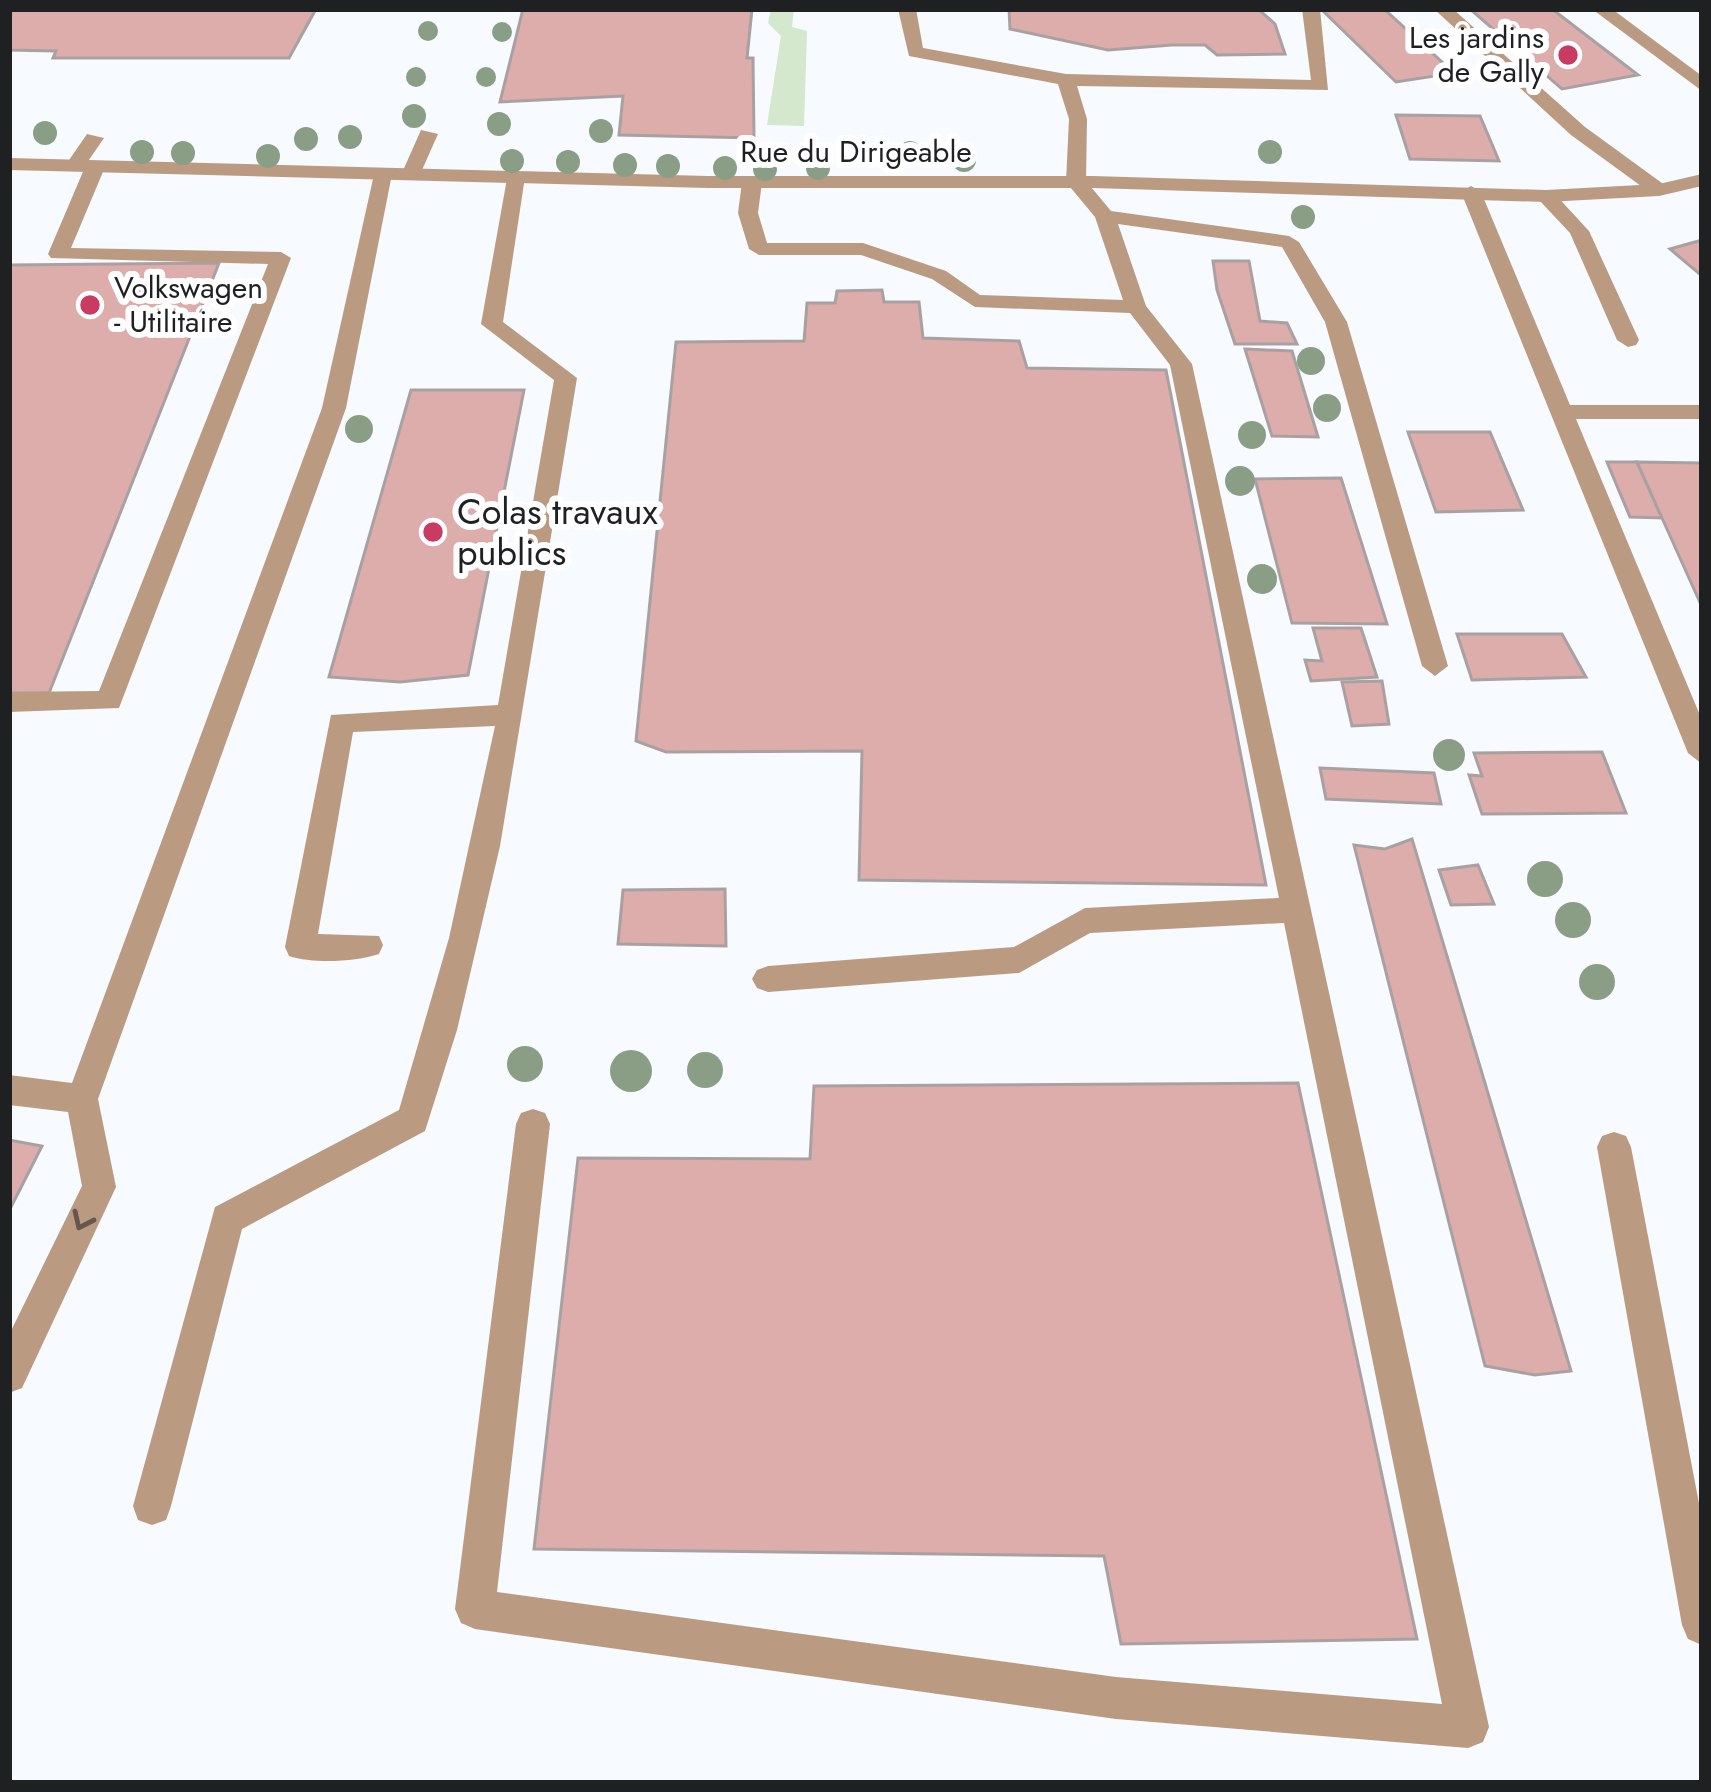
<svg xmlns="http://www.w3.org/2000/svg" width="1711" height="1792" viewBox="0 0 1711 1792" font-family="Jost,sans-serif">
  <style>
    .green { fill: #d3e8cc }
    .building { fill: #ddadac; stroke: #a9a1a1; stroke-width: 3 }
    .lines { fill: none; stroke-linecap: round; stroke-linejoin: round }
    .service { fill: #ba9b81; fill-rule: evenodd }
    .minor { fill: #ba9b81; fill-rule: evenodd }
    .tree { fill: #8a9e85 }
    .oneway { stroke: #64574d }
    .poi-dot { fill: #ca3b63; stroke: #fff; stroke-width: 4.5 }
    .labels { text-anchor: middle; stroke-width: 12; stroke-linejoin: round; paint-order: stroke }
    .far-poi-label { font-size: 30px; fill: #1e2022; stroke: #fff; text-anchor: end }
    .far-street-label { font-size: 30px; fill: #1e2022; stroke: #fff }
    .poi-label { font-size: 36px; fill: #1e2022; stroke: #fff; text-anchor: start }
  </style>
  <rect width="100%" height="100%" fill="#f7faff"/>
  <!-- green -->
  <polygon class="green" points="771,9 794,9 792,27 807,31 804,126 767,125 781,36 768,23"/>
  <!-- building -->
  <g class="building">
    <polygon points="11,9 316,9 289,58 53,58 56,51 9,50"/>
    <polygon points="523,9 752,9 747,58 753,58 754,138 619,135 623,96 500,102"/>
    <polygon points="1009,9 1258,9 1275,24 1285,54 1217,55 1205,45 1172,45 1108,50 1010,29"/>
    <polygon points="1321,9 1384,9 1454,73 1396,82"/>
    <polygon points="1470,9 1552,9 1638,75 1562,89"/>
    <polygon points="1396,115 1480,116 1499,161 1410,159"/>
    <polygon points="1702,240 1702,276 1670,249"/>
    <polygon points="1213,261 1249,261 1260,321 1287,323 1297,344 1235,344 1217,290"/>
    <polygon points="219,263 49,693 9,693 9,265"/>
    <polygon points="882,290 884,302 919,302 923,338 1019,341 1027,368 1166,370 1266,885 859,880 862,751 666,752 636,741 676,342 804,341 807,303 835,303 837,291"/>
    <polygon points="1245,349 1292,351 1318,437 1272,436"/>
    <polygon points="411,390 524,390 468,675 400,682 329,677"/>
    <polygon points="1408,432 1490,432 1523,510 1436,512"/>
    <polygon points="1607,462 1637,462 1662,518 1630,517"/>
    <polygon points="1637,462 1702,463 1702,607 1662,518"/>
    <polygon points="1341,478 1387,624 1292,623 1255,479"/>
    <polygon points="1313,628 1361,628 1377,677 1311,681 1305,660 1322,661"/>
    <polygon points="1457,634 1562,634 1586,677 1472,680"/>
    <polygon points="1382,681 1389,724 1352,726 1342,682"/>
    <polygon points="1602,752 1626,813 1482,814 1469,775 1482,776 1474,753"/>
    <polygon points="1320,768 1434,773 1441,804 1326,799"/>
    <polygon points="1412,839 1571,1371 1535,1375 1485,1366 1354,845 1385,849"/>
    <polygon points="1478,865 1494,904 1451,905 1439,870"/>
    <polygon points="725,889 726,946 618,944 623,890"/>
    <polygon points="1298,1083 1417,1639 1121,1644 1104,1556 534,1549 578,1158 810,1159 814,1086"/>
    <polygon points="9,1140 42,1146 9,1211"/>
  </g>
  <g class="lines">
    <!-- service -->
    <g class="service">
      <polygon points="898,9 916,9 923,48 1066,74 1311,80 1302,9 1320,9 1328,90 1077,86 1087,119 1086,181 1111,211 1289,236 1299,242 1347,322 1448,666 1435,676 1422,666 1325,322 1282,247 1118,224 1146,306 1192,364 1489,1727 1483,1742 1468,1748 1116,1719 475,1629 461,1623 455,1609 516,1124 521,1113 533,1109 545,1113 550,1124 497,1592 1116,1677 1442,1704 1284,923 1090,933 1019,973 768,992 757,988 752,979 757,970 768,966 1014,947 1085,908 1279,898 1170,365 1130,313 975,307 932,279 861,255 759,255 749,249 738,213 742,182 752,176 762,182 758,213 767,243 863,243 946,271 980,295 1123,300 1095,217 1066,182 1069,119 1058,84 909,56"/>
      <polygon points="1434,9 1453,9 1585,127 1666,186 1666,194 1652,194 1571,135"/>
      <polygon points="1592,9 1612,9 1702,76 1702,91"/>
      <polygon points="421,130 438,134 418,179 404,179 401,175"/>
      <polygon points="87,134 104,138 82,170 68,170 65,166"/>
      <polygon points="95,161 105,167 71,248 281,252 291,258 119,708 9,712 9,692 99,691 268,264 51,258 48,254 85,167"/>
      <polygon points="375,170 392,174 346,408 98,1099 116,1187 22,1388 9,1393 9,1335 82,1186 68,1112 9,1105 9,1075 72,1083 322,408"/>
      <path d="M508,173L525,177L503,322L577,378L500,846L457,1030L425,1131L242,1229L171,1506L166,1520L152,1525L138,1520L133,1506L215,1207L399,1110L449,938L495,726L353,732L318,934L379,936L383,945L379,954C355,962 313,964 289,956L285,947L331,715L498,705L554,380L481,324Z"/>
      <polygon points="1471,186 1481,192 1570,405 1702,405 1702,419 1576,419 1702,720 1702,764 1688,753 1461,192"/>
      <polygon points="1539,192 1553,192 1589,231 1639,340 1636,345 1628,347 1617,340 1570,233 1539,200"/>
      <polygon points="1614,1132 1626,1136 1631,1147 1702,1519 1702,1645 1688,1639 1682,1625 1597,1147 1602,1136"/>
    </g>
    <!-- minor -->
    <polygon class="minor" points="9,158 708,176 1093,176 1546,190 1659,184 1702,174 1702,186 1659,196 1546,202 1093,188 708,188 9,170"/>
  </g>
  <!-- trees -->
  <g class="tree">
    <circle cx="428" cy="31" r="10"/>
    <circle cx="502" cy="32" r="10"/>
    <circle cx="416" cy="77" r="10"/>
    <circle cx="486" cy="77" r="10"/>
    <circle cx="414" cy="116" r="12"/>
    <circle cx="499" cy="124" r="12"/>
    <circle cx="601" cy="131" r="12"/>
    <circle cx="45" cy="133" r="12"/>
    <circle cx="350" cy="137" r="12"/>
    <circle cx="306" cy="139" r="12"/>
    <circle cx="142" cy="152" r="12"/>
    <circle cx="1270" cy="152" r="12"/>
    <circle cx="183" cy="153" r="12"/>
    <circle cx="910" cy="153" r="12"/>
    <circle cx="268" cy="156" r="12"/>
    <circle cx="964" cy="160" r="12"/>
    <circle cx="512" cy="161" r="12"/>
    <circle cx="568" cy="162" r="12"/>
    <circle cx="625" cy="165" r="12"/>
    <circle cx="668" cy="166" r="12"/>
    <circle cx="725" cy="168" r="12"/>
    <circle cx="818" cy="168" r="12"/>
    <circle cx="765" cy="169" r="12"/>
    <circle cx="1303" cy="217" r="12"/>
    <circle cx="1311" cy="361" r="14"/>
    <circle cx="1327" cy="408" r="14"/>
    <circle cx="359" cy="429" r="14"/>
    <circle cx="1252" cy="435" r="14"/>
    <circle cx="1240" cy="481" r="15"/>
    <circle cx="1262" cy="579" r="15"/>
    <circle cx="1449" cy="755" r="16"/>
    <circle cx="1545" cy="879" r="18"/>
    <circle cx="1573" cy="920" r="18"/>
    <circle cx="1597" cy="982" r="18"/>
    <circle cx="525" cy="1064" r="18"/>
    <circle cx="631" cy="1071" r="21"/>
    <circle cx="705" cy="1070" r="18"/>
  </g>
  <!-- one-way arrows -->
  <defs><path id="oneway-chevron" d="M-2-3.5L2.5 0L-2 3.5" fill="none" stroke-width="1.6" stroke-linecap="round" stroke-linejoin="round" transform="scale(3)"/></defs>
  <use class="oneway" href="#oneway-chevron" transform="translate(82 1221) rotate(115)"/>
  <!-- markers -->
  <g class="poi-dot">
    <circle cx="1568" cy="55" r="12"/>
    <circle cx="90" cy="305" r="12"/>
    <circle cx="433" cy="532" r="12"/>
  </g>
  <g class="labels">
    <!-- far-poi labels -->
    <g class="far-poi-label">
      <text x="1544" y="48">Les jardins<tspan x="1544" dy="34">de Gally</tspan></text>
      <text x="114" y="298" text-anchor="start">Volkswagen<tspan x="114" dy="34">- Utilitaire</tspan></text>
    </g>
    <!-- far-street labels -->
    <g class="far-street-label">
      <text x="856" y="162">Rue du Dirigeable</text>
    </g>
    <!-- poi labels -->
    <g class="poi-label">
      <text x="457" y="524">Colas travaux<tspan x="457" dy="41">publics</tspan></text>
    </g>
  </g>
  <!-- border -->
  <rect width="1711" height="1792" fill="none" stroke="#1e2022" stroke-width="24"/>
</svg>
